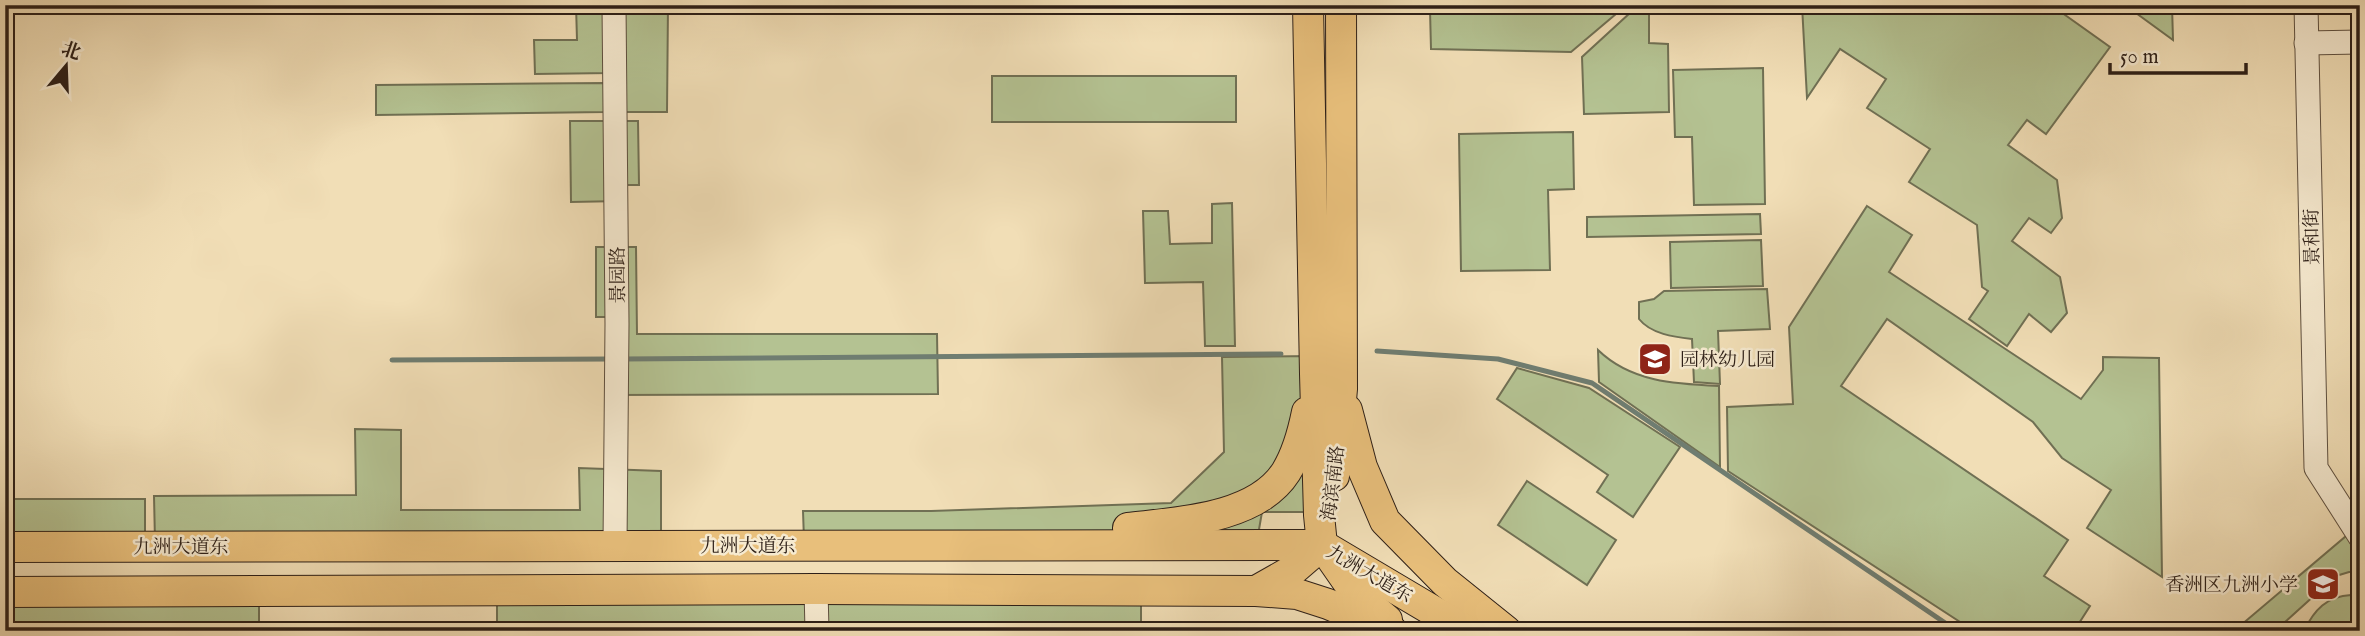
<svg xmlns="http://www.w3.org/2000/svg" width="2365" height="636" viewBox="0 0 2365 636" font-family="'IM FELL English','Noto Serif SC',serif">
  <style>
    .green { fill: #b4c292; stroke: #707054; stroke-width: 2 }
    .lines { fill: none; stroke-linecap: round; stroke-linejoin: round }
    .stream { stroke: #6f7d71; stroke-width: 5 }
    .minor-casing { stroke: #5e4f3f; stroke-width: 25 }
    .major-casing { stroke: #2d1f17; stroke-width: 32 }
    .minor { stroke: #f6ead0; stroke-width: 23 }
    .major { stroke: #e8bf7b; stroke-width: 30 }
    .labels { text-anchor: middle; stroke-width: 5; stroke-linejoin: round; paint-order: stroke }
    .street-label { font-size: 19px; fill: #2d1f17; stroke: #f6ead0 }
    .poi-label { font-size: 19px; fill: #2d1f17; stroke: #f6ead0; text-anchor: start }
  </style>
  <rect width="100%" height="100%" fill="#f1deb6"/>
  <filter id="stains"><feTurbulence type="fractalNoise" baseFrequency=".00286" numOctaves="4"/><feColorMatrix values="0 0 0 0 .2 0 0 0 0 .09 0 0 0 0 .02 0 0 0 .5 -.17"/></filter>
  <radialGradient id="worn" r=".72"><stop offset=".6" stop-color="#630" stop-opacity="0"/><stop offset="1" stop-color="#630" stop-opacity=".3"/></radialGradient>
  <!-- green -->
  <g class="green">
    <polygon points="576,5 610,5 611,73 535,74 534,40 577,40"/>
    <polygon points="617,5 668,5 667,112 619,112"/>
    <polygon points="1492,5 1623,5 1623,8 1571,52 1431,49 1430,10 1492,8"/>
    <polygon points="1631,5 1649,5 1649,43 1668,44 1669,112 1584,114 1582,57 1631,12"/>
    <polygon points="1802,5 2051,5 2110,47 2046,134 2027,120 2008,145 2057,180 2062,218 2051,233 2029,218 2012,241 2060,277 2067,313 2051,332 2029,314 2007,346 1969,319 1988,291 1982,287 1977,225 1909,182 1930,149 1867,108 1886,79 1840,49 1807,98"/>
    <polygon points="2125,5 2172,5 2173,40"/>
    <polygon points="1763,68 1765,204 1694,205 1692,137 1675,137 1673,70"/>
    <rect x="992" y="76" width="244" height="46"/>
    <polygon points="604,83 605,112 376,115 376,85"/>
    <polygon points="570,121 638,121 639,185 621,185 621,201 571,202"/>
    <polygon points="1573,132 1574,189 1548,190 1550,270 1461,271 1459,134"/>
    <polygon points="1232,203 1235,346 1205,346 1203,282 1145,283 1143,211 1168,211 1170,244 1212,243 1212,204"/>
    <polygon points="1867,206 1912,235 1889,272 2081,399 2103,370 2103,357 2159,358 2162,577 2087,528 2111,490 2062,458 2033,422 1887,319 1841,386 2068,540 2044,576 2090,606 2074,631 1974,631 1728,471 1727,407 1793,404 1789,327"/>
    <polygon points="1760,214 1761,234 1587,237 1587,217"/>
    <polygon points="1761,240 1763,286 1671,288 1670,242"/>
    <polygon points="596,247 636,247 637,334 937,334 938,394 612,395 611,317 596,317"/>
    <path d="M1767,289L1770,329L1718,331L1720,384L1694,382L1692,339C1674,337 1651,334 1639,319V302L1654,299L1664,291Z"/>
    <path d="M1598,350C1631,382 1675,384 1719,386L1720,467L1599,382Z"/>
    <polygon points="1312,356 1314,512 1262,512 1257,541 804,540 803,511 931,511 1171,503 1224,452 1222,357"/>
    <polygon points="1517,368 1589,388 1680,447 1633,517 1597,492 1608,475 1497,399"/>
    <polygon points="355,429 401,430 401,510 580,510 579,468 661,471 661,541 155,541 154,496 356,495"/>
    <polygon points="1527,481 1616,540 1587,585 1498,525"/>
    <rect x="5" y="499" width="140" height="43"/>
    <polygon points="2352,531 2360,541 2360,572 2349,572 2336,576 2275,631 2234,631"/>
    <polygon points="497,594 806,595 806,630 497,629"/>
    <polygon points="825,595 1141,597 1141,631 825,631"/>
    <path d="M2351,595L2360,597V631H2304C2314,610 2327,596 2351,595Z"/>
    <polygon points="259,598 259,631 5,631 5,599"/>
  </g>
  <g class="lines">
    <!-- stream -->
    <g class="stream">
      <polyline points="1377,351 1498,359 1592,383 1957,631"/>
      <polyline points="623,359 1281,354"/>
      <polyline points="392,360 610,359"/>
    </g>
    <!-- minor casing -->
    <g class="minor-casing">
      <g id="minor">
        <polyline points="614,5 617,324 615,545"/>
        <polyline points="2306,5 2316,468 2360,537"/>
        <polyline points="2306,43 2360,42"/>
        <polyline points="816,589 817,631"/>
      </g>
    </g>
    <!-- major casing -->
    <g class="major-casing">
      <g id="major">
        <polyline points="1308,5 1315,374 1319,515 1322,545 1356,594 1387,620"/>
        <polyline points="1347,410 1362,467 1385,521 1445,582 1506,631"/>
        <polyline points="1334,476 1342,389 1341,5"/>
        <path d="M1128,528C1178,522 1256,519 1286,472C1297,454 1303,432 1307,412"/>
        <polyline points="5,547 1322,545 1467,631"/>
        <polyline points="1256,591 1293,570 1322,545"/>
        <polyline points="5,592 816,589 1256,591 1297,594 1328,604 1392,631"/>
      </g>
    </g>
    <!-- minor -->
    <use href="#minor" class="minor"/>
    <!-- major -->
    <use href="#major" class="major"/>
  </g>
  <!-- icons -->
  <defs>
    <g id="school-square" transform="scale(1.75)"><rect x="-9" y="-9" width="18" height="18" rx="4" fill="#8f2418" stroke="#f6ead0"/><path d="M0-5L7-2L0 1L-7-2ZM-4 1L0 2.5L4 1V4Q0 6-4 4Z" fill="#fff"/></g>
  </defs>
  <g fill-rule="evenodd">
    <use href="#school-square" x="1655" y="359"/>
    <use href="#school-square" x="2323" y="584"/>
  </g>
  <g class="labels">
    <!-- street labels -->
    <g class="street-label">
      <text transform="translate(2311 237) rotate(-91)" y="7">景和街</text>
      <text transform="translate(617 275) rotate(-90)" y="7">景园路</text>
      <text transform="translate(1332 483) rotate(-83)" y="7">海滨南路</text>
      <text x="748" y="552">九洲大道东</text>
      <text x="181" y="553">九洲大道东</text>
      <text transform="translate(1370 573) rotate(30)" y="7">九洲大道东</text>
    </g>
    <!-- poi labels -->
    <g class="poi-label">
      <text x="1680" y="366">园林幼儿园</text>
      <text x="2298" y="591" text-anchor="end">香洲区九洲小学</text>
    </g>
  </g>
  <!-- margin -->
  <rect width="2365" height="636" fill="none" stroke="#f1deb6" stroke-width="28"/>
  <rect x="7" y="7" width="2351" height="622" fill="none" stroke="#2d1f17" stroke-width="3.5"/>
  <rect x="14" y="14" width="2337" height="608" fill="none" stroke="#2d1f17" stroke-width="2"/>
  <!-- north arrow -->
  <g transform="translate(66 66) rotate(19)" stroke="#f6ead0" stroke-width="5" paint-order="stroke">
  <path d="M0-5L12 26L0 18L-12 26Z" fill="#2d1f17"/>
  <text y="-10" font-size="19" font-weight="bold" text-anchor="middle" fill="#2d1f17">北</text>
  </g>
  <!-- scale -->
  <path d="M2110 63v10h136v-10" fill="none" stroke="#2d1f17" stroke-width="3.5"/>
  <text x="2120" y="63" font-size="21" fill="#2d1f17" stroke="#f6ead0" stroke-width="5" paint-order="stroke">50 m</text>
  <rect width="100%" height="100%" filter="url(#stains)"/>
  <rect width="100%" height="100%" fill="url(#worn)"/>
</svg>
